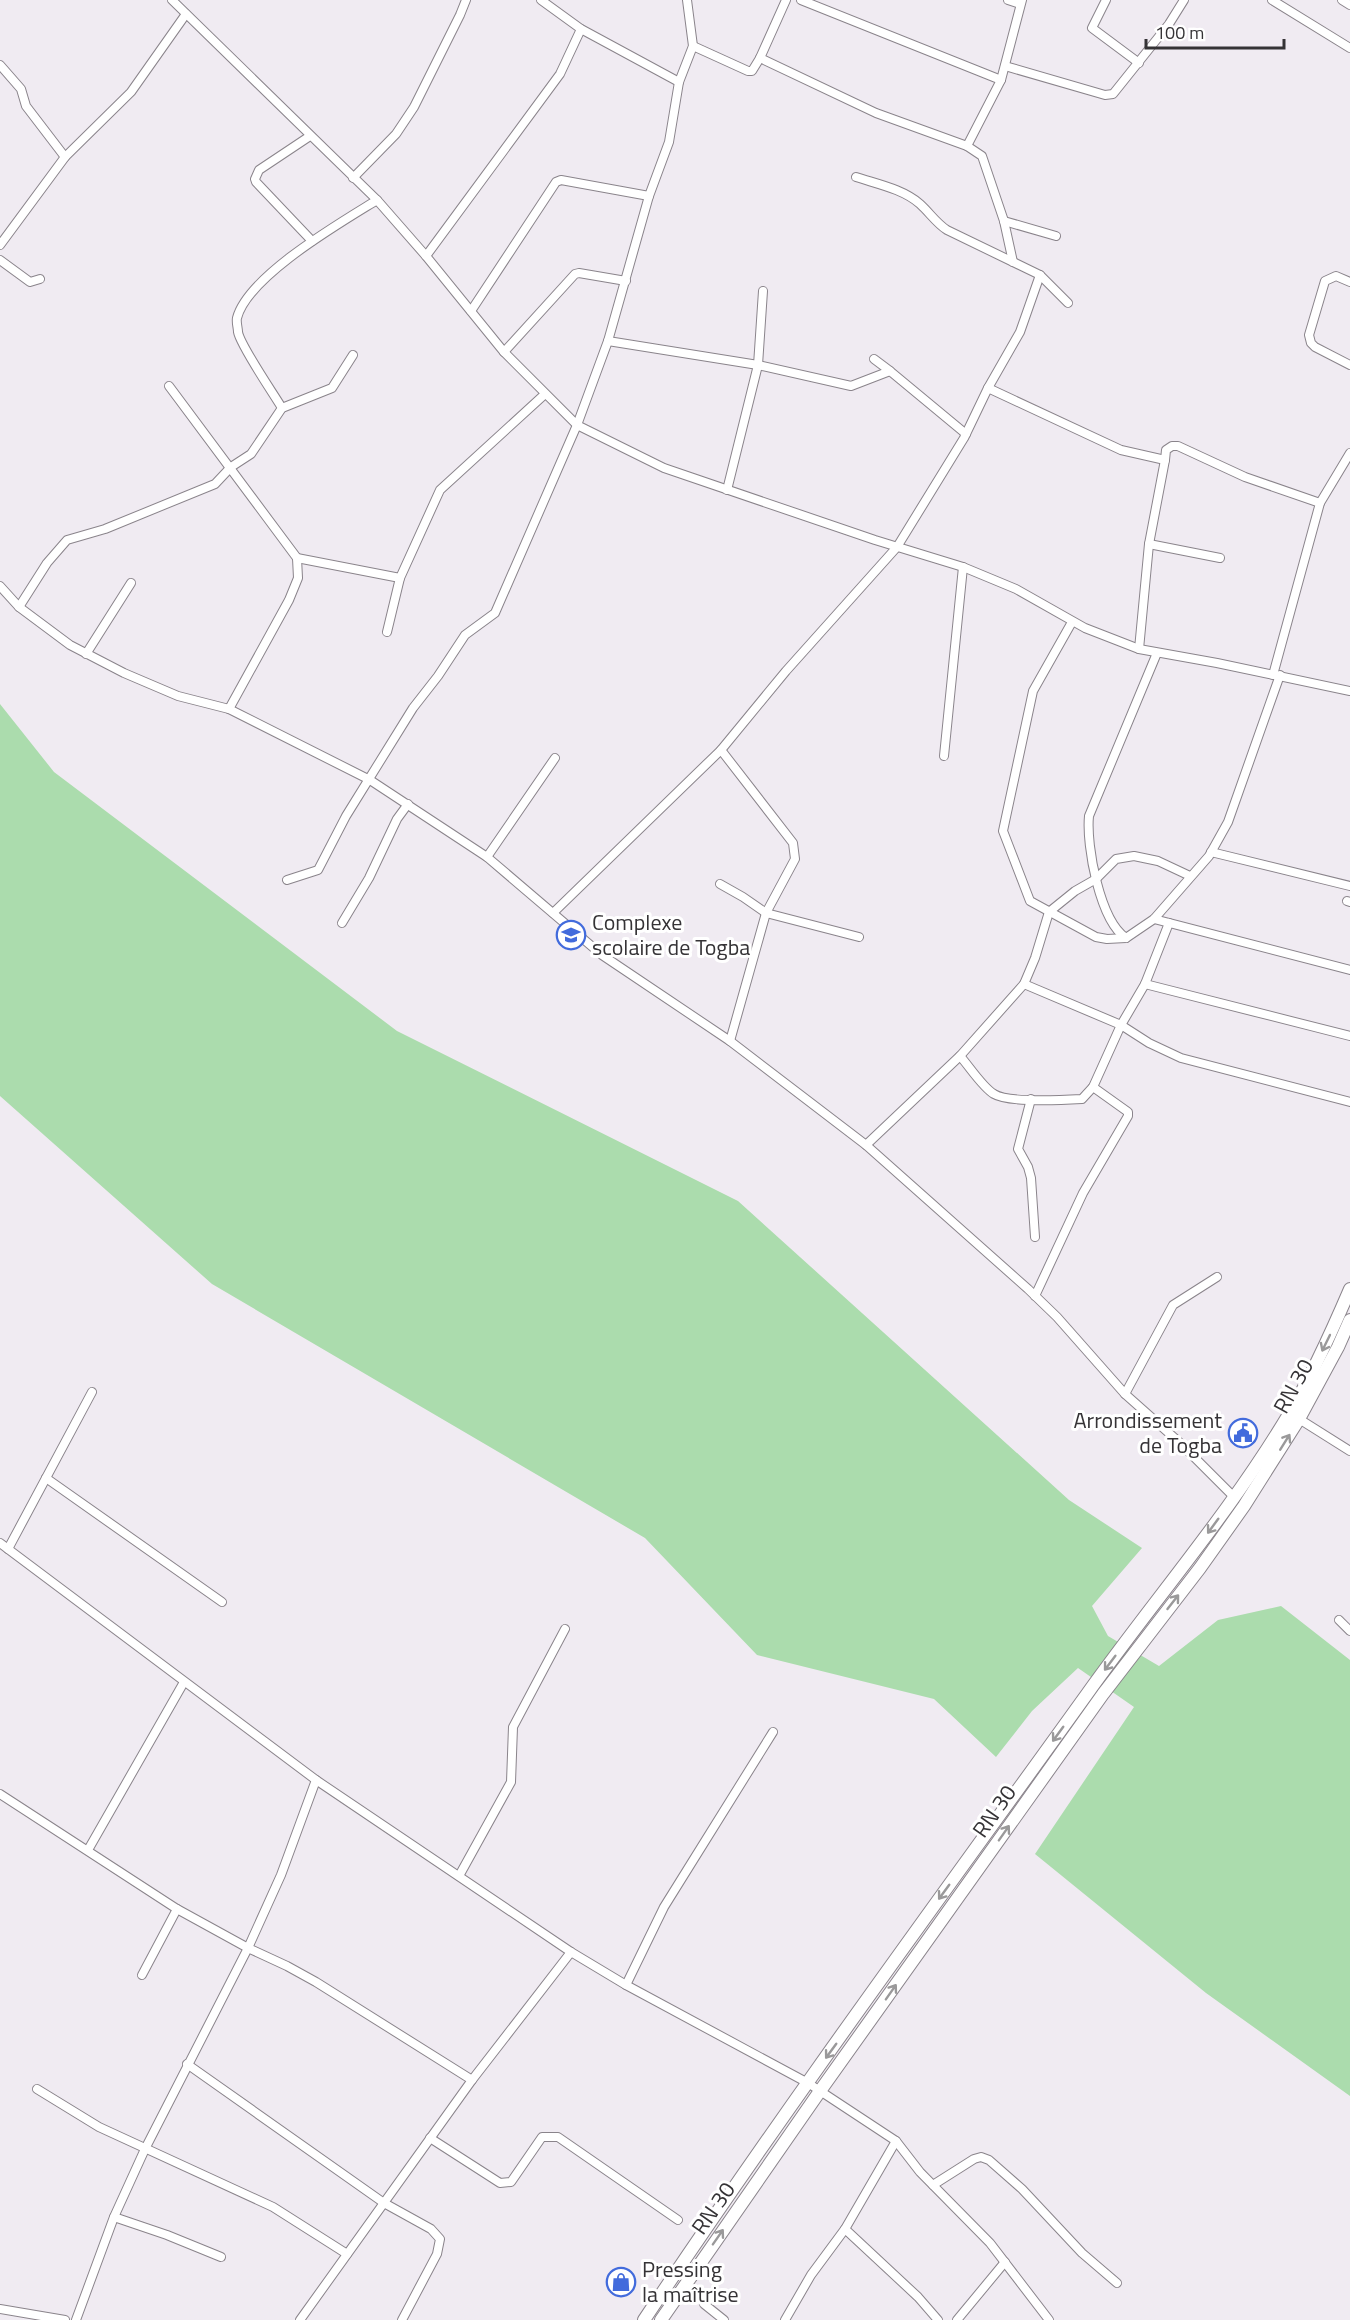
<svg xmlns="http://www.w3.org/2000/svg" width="1350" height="2320" viewBox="0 0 1350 2320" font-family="'Titillium Web',sans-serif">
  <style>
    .green { fill: #abdcad }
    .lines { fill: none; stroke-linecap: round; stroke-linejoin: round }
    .minor-casing { stroke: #8a848b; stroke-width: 10 }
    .primary-casing { stroke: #8a848b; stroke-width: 14 }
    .minor { stroke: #fff; stroke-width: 8 }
    .primary { stroke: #fff; stroke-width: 12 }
    .oneway { stroke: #9a999a }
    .labels { text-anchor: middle; stroke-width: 6; stroke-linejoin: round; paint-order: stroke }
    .poi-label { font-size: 22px; fill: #353336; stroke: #fff; text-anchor: start }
    .street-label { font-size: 22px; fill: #353336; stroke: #fff }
  </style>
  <rect width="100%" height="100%" fill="#f0ebf2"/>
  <!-- green -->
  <polygon class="green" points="0,704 54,772 397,1031 738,1201 1069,1500 1142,1548 1092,1606 1108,1636 1159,1666 1218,1620 1281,1606 1350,1660 1350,2096 1206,1993 1035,1854 1134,1707 1078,1668 1032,1711 996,1757 934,1699 757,1655 645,1538 212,1284 0,1096"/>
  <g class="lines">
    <!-- minor casing -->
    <g class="minor-casing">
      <g id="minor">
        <polyline points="172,0 377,200 426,256 504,352 577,425 664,468 875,540 963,567 1016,589 1085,628 1139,649 1217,663 1350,691"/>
        <polyline points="541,0 581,29 679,82"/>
        <polyline points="801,0 1001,80"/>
        <polyline points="1008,0 1020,4"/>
        <polyline points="1106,0 1092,28 1139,63"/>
        <polyline points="1272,0 1350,48"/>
        <polyline points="1342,0 1350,5"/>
        <polyline points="693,46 748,71 752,71 760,58 786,0"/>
        <polyline points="760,58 876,113 967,146 982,156 1004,221 1013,262"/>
        <polyline points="0,65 21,89 26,106 65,157"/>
        <polyline points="1005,66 1105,95 1113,94 1169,24 1184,0"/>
        <polyline points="310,136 259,170 255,179 256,182 312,241"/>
        <polyline points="967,146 1001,80 1022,0"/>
        <path d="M856,177C877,184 903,189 920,204C930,213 936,223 947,230L1040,275L1068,303"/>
        <polyline points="353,178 396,134 414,107 460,15 466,0"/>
        <polyline points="1004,221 1056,236"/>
        <polyline points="0,245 65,157 131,92 186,14"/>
        <polyline points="426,256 560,74 581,29"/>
        <polyline points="0,260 30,282 40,279"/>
        <polyline points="1350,282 1336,276 1325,281 1309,335 1311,343 1315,347 1350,365"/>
        <polyline points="471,311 556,182 561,180 649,196"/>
        <polyline points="608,341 758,365 851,386 890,371 966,434"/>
        <polyline points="504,352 575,274 579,273 626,281"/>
        <polyline points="874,359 890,371"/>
        <polyline points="169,386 297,558 298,578 289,600 229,709"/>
        <polyline points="988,388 1121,450 1165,460 1166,450 1172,446 1178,446 1245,477 1320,503"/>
        <path d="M282,408C273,393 240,345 238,332C238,328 236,322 237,318C248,276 340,223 377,200"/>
        <polyline points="727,490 758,365 763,291"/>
        <polyline points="1149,544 1220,558"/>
        <polyline points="297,558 400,578"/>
        <polyline points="0,586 19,607 70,645 124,673 178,696 229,709 370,780 487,857 602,955 730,1041 866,1145 1028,1289 1057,1317 1125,1394 1179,1442 1234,1497"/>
        <polyline points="19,607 47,563 67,540 105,529 215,484 231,467 251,454 282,408 332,388 353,355"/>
        <polyline points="1072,622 1033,691 1003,831 1030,901 1096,937 1107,939 1126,938 1154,919 1209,856 1228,822 1280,675"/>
        <polyline points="387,632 400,578 440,490 545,394"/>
        <polyline points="1139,649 1149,544 1165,460"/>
        <polyline points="86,654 131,583"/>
        <polyline points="1273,675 1320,503 1350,453"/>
        <polyline points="721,750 793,843 795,859 766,913 730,1041"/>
        <polyline points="944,756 963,567"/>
        <polyline points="1211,852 1350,886"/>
        <polyline points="487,857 555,758"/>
        <polyline points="287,880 318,870 346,816 413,708 438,676 465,635 495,613 577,425 608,341 649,196 669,142 679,82 693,46 687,0"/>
        <polyline points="720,884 743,897 766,913 859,937"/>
        <polyline points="1347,901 1350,902"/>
        <polyline points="553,913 721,750 786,671 897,547 964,438 988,388 1020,332 1040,275"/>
        <polyline points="1154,919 1350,970"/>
        <polyline points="342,923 369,878 397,819 408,804"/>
        <path d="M1126,938C1100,921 1086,846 1089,816L1157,653"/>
        <polyline points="1024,984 1121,1025 1149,1043 1181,1058 1350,1102"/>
        <polyline points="1145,984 1350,1036"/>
        <path d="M960,1056C969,1066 983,1088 994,1094C1008,1103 1064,1100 1082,1099L1093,1087L1121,1025L1145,984L1169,923"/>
        <polyline points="1031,1099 1018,1149 1028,1167 1031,1178 1035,1237"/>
        <polyline points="866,1145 960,1056 1024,984 1035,958 1049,912 1075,891 1096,879 1116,859 1134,856 1158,861 1190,876"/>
        <polyline points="1035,1296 1083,1193 1128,1116 1128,1112 1093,1087"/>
        <polyline points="1125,1394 1173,1305 1217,1277"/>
        <polyline points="1296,1417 1350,1451"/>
        <polyline points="46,1478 222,1602"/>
        <polyline points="0,1543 316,1780 571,1952 626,1985 808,2083 896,2141 920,2172 990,2243 1049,2320"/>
        <polyline points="8,1549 92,1392"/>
        <polyline points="1339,1620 1350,1631"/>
        <polyline points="0,1794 177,1909 248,1948 287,1966 316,1982 472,2080"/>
        <polyline points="88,1850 184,1682"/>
        <polyline points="459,1876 511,1782 513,1727 565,1629"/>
        <polyline points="142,1975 177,1909"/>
        <polyline points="626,1985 664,1907 773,1732"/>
        <polyline points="187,2064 384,2203 431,2229 440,2239 437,2254 402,2320"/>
        <polyline points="37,2089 99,2127 273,2207 347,2254"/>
        <polyline points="430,2138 500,2183 511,2182 542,2137 558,2137 678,2220"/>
        <polyline points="933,2185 974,2159 981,2157 989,2160 1022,2189 1082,2253 1117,2283"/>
        <polyline points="114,2217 167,2235 221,2257"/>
        <polyline points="845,2229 918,2297 938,2320"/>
        <polyline points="704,2304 724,2320"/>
        <polyline points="0,2309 65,2320"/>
        <polyline points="76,2320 114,2217 145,2149 248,1948 281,1875 316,1780"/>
        <polyline points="300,2320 472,2080 571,1952"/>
        <polyline points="785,2320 811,2275 845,2229 896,2141"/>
        <polyline points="957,2320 1005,2262"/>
      </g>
    </g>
    <!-- primary casing -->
    <g class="primary-casing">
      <g id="primary">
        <path d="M644,2320C786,2107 938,1901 1087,1694C1154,1600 1230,1513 1289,1414C1313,1374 1332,1331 1350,1289"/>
        <polyline points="661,2320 820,2091 1103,1694 1200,1568 1244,1506 1299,1419 1338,1347 1350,1320"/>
      </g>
    </g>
    <!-- minor -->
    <use href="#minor" class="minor"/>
    <!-- primary -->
    <use href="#primary" class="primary"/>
  </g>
  <!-- one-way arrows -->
  <defs><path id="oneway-shaft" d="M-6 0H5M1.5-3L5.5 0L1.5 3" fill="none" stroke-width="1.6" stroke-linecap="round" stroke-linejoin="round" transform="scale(1.5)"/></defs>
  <g class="oneway">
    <use href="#oneway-shaft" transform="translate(1326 1343) rotate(116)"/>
    <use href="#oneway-shaft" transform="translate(1285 1442) rotate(-58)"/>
    <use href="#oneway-shaft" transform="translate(1213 1526) rotate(126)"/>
    <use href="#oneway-shaft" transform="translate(1173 1602) rotate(-52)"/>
    <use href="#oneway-shaft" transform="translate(1110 1663) rotate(127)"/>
    <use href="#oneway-shaft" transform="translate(1058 1734) rotate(126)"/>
    <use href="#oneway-shaft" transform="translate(1004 1833) rotate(-55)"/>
    <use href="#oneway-shaft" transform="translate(944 1892) rotate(126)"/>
    <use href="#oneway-shaft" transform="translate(891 1992) rotate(-55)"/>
    <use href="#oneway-shaft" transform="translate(831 2051) rotate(126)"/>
    <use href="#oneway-shaft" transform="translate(718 2237) rotate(-55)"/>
  </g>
  <!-- icons -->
  <defs>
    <g id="school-ring" transform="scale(1.5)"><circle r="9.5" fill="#fff" stroke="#426bdc" stroke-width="1.5"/><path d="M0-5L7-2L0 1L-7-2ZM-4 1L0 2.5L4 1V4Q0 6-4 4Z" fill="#426bdc"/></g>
    <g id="civic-ring" transform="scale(1.5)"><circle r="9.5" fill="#fff" stroke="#426bdc" stroke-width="1.5"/><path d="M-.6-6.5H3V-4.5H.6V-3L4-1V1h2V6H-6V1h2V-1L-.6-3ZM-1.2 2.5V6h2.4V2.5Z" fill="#426bdc"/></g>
    <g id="shop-ring" transform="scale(1.5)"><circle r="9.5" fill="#fff" stroke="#426bdc" stroke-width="1.5"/><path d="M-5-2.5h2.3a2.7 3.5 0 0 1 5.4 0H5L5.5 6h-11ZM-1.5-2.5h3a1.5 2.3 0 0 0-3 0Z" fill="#426bdc"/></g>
  </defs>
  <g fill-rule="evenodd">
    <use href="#school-ring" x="571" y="935"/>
    <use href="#civic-ring" x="1243" y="1433"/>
    <use href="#shop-ring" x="621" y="2282"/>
  </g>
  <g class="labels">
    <!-- poi labels -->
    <g class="poi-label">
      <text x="592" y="930">Complexe<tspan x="592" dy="25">scolaire de Togba</tspan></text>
      <text x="1222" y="1428" text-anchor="end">Arrondissement<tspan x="1222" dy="25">de Togba</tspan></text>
      <text x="642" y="2277">Pressing<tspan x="642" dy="25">la maîtrise</tspan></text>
    </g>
    <!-- street labels -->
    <g class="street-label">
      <text transform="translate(1293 1386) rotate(-61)" y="8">RN 30</text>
      <text transform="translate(994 1811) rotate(-55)" y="8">RN 30</text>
      <text transform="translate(713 2208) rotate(-55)" y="8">RN 30</text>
    </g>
  </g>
  <!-- scale -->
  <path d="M1146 39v9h138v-9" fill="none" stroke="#353336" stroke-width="3"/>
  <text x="1155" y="39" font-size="18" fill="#353336" stroke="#ffffff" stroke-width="4.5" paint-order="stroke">100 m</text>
</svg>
